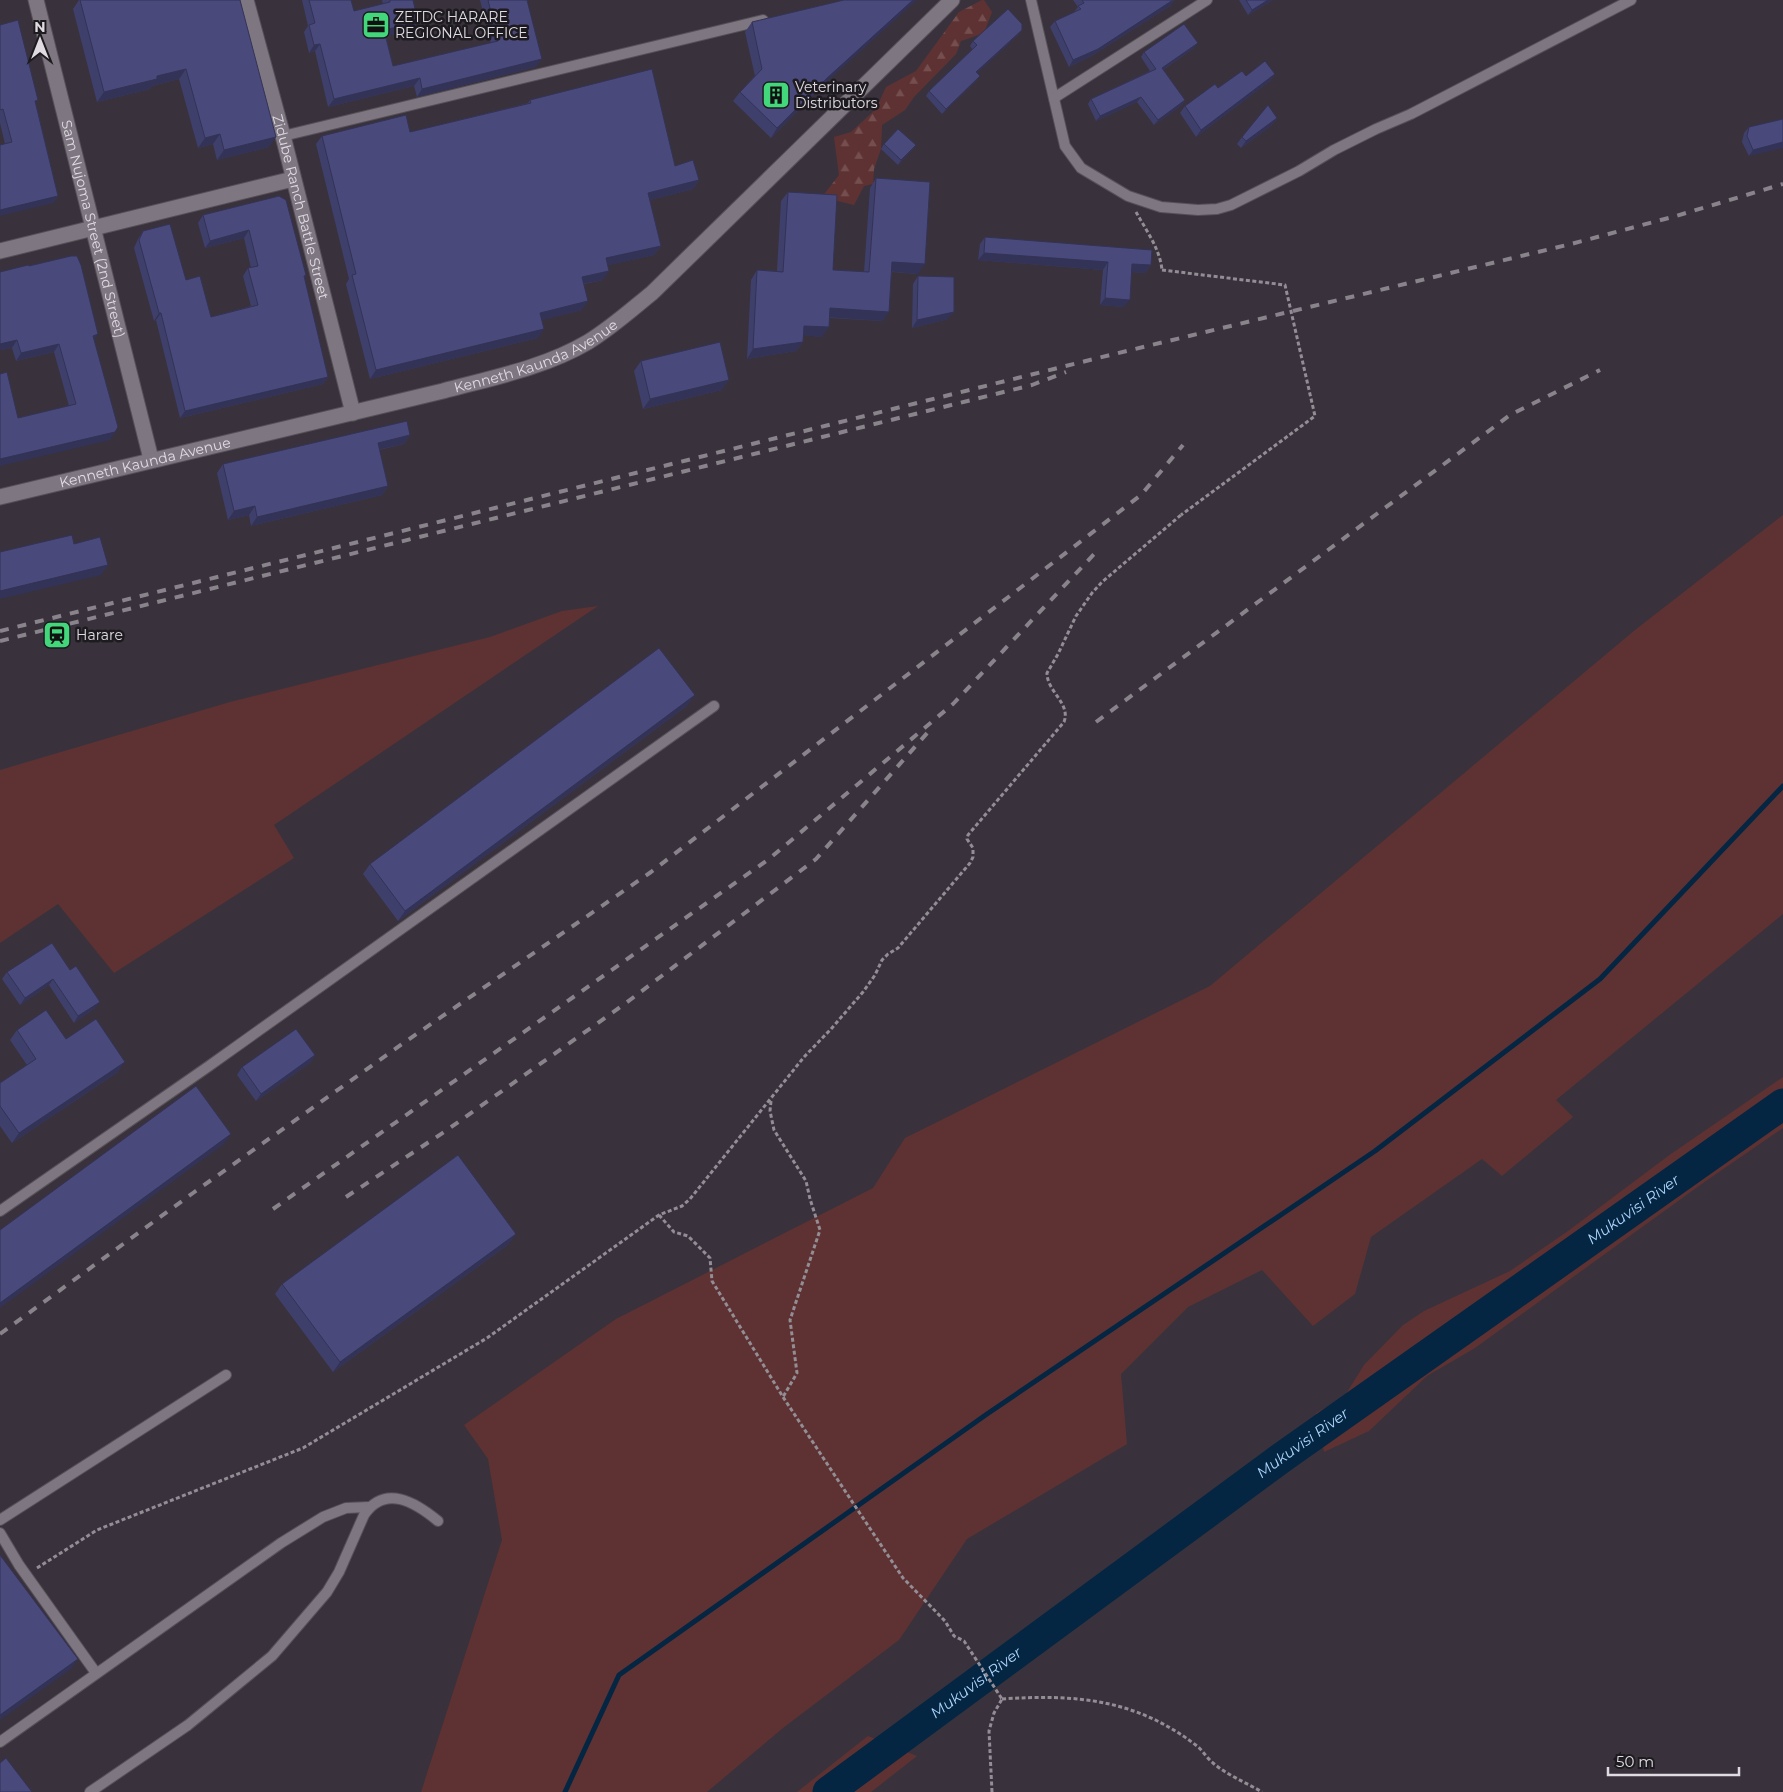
<svg xmlns="http://www.w3.org/2000/svg" width="1783" height="1792" viewBox="0 0 1783 1792" font-family="Montserrat,sans-serif">
  <style>
    .green { fill: #5e3232 }
    .forest { fill: url(#forest-firs) }
    .lines { fill: none; stroke-linecap: round; stroke-linejoin: round }
    .stream { stroke: #042643; stroke-width: 5 }
    .river { stroke: #042643; stroke-width: 31 }
    .lane-casing { stroke: #565058; stroke-width: 12 }
    .street-casing { stroke: #565058; stroke-width: 17 }
    .secondary-casing { stroke: #565058; stroke-width: 17 }
    .path { stroke: #938d95; stroke-width: 3; stroke-dasharray: 4 2.5; stroke-linecap: butt }
    .lane { stroke: #7e7681; stroke-width: 10 }
    .street { stroke: #7e7681; stroke-width: 15 }
    .secondary { stroke: #7e7681; stroke-width: 15 }
    .rail { stroke: #89838c; stroke-width: 4; stroke-dasharray: 9 9; stroke-linecap: butt }
    .path-bridge { stroke: #938d95; stroke-width: 3; stroke-dasharray: 4 2.5; stroke-linecap: butt }
    .wall { fill: #3f3f6b }
    .shaded-wall { fill: #333357 }
    .building { fill: #49497c; stroke: #333357 }
    .labels { text-anchor: middle; stroke-width: 5; stroke-linejoin: round; paint-order: stroke }
    .poi-label { font-size: 14px; fill: #e0dbe2; stroke: #1e1b20; text-anchor: start }
    .street-label { font-size: 14px; fill: #e0dbe2; stroke: #1e1b20 }
    .water-label { font-size: 15px; font-style: italic; fill: #aed4fb; stroke: #1e1b20 }
  </style>
  <defs>
    <pattern id="forest-firs" width="22" height="20" patternUnits="userSpaceOnUse" patternTransform="scale(1.25)"><rect width="22" height="20" fill="#5e3232"/><path d="M5 1l3.5 6h-7zM16 11l3.5 6h-7z" fill="#754f4f"/></pattern>
  </defs>
  <rect width="100%" height="100%" fill="#39323c"/>
  <!-- green -->
  <g class="green">
    <polygon points="1783,515 1783,914 1556,1100 1573,1117 1502,1176 1482,1159 1371,1237 1355,1294 1313,1326 1262,1270 1188,1307 1121,1374 1127,1444 967,1539 899,1640 783,1728 707,1792 421,1792 502,1540 488,1459 464,1425 616,1319 873,1188 905,1138 1210,986 1635,630"/>
    <polygon points="598,606 274,825 294,858 114,973 58,904 0,943 0,770 230,702 490,637 562,611"/>
    <polygon points="1783,1077 1783,1128 1703,1183 1475,1348 1427,1376 1369,1431 1324,1452 1316,1413 1344,1397 1364,1365 1403,1325 1424,1311 1510,1271 1568,1231 1668,1156"/>
    <polygon points="868,1736 917,1756 871,1792 797,1792"/>
  </g>
  <!-- forest -->
  <polygon class="forest" points="982,0 984,0 992,12 984,33 961,41 956,54 914,97 905,110 882,125 881,149 874,169 873,184 864,186 854,205 822,197 839,175 834,137 851,132 876,109 886,87 916,71 959,12"/>
  <g class="lines">
    <!-- stream -->
    <polyline class="stream" points="565,1792 619,1675 987,1414 1375,1151 1600,979 1783,786"/>
    <!-- river -->
    <path class="river" id="s1" d="M828,1792L1284,1456L1783,1104"/>
    <!-- lane casing -->
    <g class="lane-casing">
      <g id="lane">
        <polyline points="1031,0 1065,146 1081,168 1128,196 1161,207 1198,210 1217,209 1231,205 1299,171 1334,150 1376,129 1411,114 1631,0"/>
        <polyline points="1054,98 1207,0"/>
        <polyline points="283,136 763,20"/>
        <polyline points="0,1211 209,1066 714,706"/>
        <polyline points="0,1520 226,1375"/>
        <polyline points="0,1533 19,1565 96,1673"/>
        <polyline points="0,1742 281,1543 323,1517 346,1508 369,1507"/>
        <path d="M90,1792L188,1725L272,1656L327,1592L339,1572L364,1515C385,1484 415,1502 438,1521"/>
      </g>
    </g>
    <!-- street casing -->
    <g class="street-casing">
      <g id="street">
        <path id="s2" d="M246,0L283,136L353,413"/>
        <polyline points="0,251 293,179"/>
      </g>
    </g>
    <!-- secondary casing -->
    <g class="secondary-casing">
      <g id="secondary">
        <path id="s3" d="M36,0L151,459"/>
        <path id="s4" d="M0,497L443,391C491,378 544,368 588,342C611,328 631,310 652,293L952,0"/>
      </g>
    </g>
    <!-- path -->
    <g class="path">
      <path d="M1136,212C1146,230 1160,249 1162,270"/>
      <polyline points="771,1101 770,1111 774,1130 806,1181 810,1199 820,1230 790,1320 797,1373 783,1397"/>
      <polyline points="659,1215 674,1232 688,1236 710,1258 712,1281 783,1397 853,1503 903,1578 945,1621 954,1636 964,1641 1002,1699"/>
      <path d="M37,1568L97,1530L303,1448L487,1338L659,1215L682,1206L690,1199L804,1057L831,1029L863,992L875,975L882,960L888,954L898,948L970,863L973,857V848L967,839L968,835L1064,722C1071,703 1047,692 1047,673L1058,654L1076,616L1092,593L1102,582L1181,515"/>
      <path d="M1002,1699C1077,1694 1136,1699 1197,1746C1203,1751 1207,1758 1213,1763C1227,1775 1245,1782 1262,1792"/>
      <polyline points="992,1792 989,1731 994,1713 1002,1699"/>
    </g>
    <!-- lane -->
    <use href="#lane" class="lane"/>
    <!-- street -->
    <use href="#street" class="street"/>
    <!-- secondary -->
    <use href="#secondary" class="secondary"/>
    <!-- rail -->
    <g class="rail">
      <polyline points="0,631 1110,355 1571,244 1676,216 1783,184"/>
      <polyline points="0,641 1032,385 1066,372"/>
      <polyline points="1096,722 1494,427 1510,415 1600,370"/>
      <polyline points="346,1197 447,1130 626,1003 816,859 928,732"/>
      <polyline points="273,1209 769,859 953,704 1097,551"/>
      <polyline points="0,1334 193,1193 405,1042 651,872 1141,495 1183,445"/>
    </g>
    <!-- path-bridge -->
    <polyline class="path-bridge" points="1162,270 1285,285 1315,416 1181,515"/>
  </g>
  <!-- wall -->
  <g class="wall">
    <polygon points="79,0 240,0 269,147 217,160 213,144 198,148 179,79 152,86 150,89 97,102 73,9"/>
    <polygon points="302,0 351,0 354,11 383,4 382,0 413,0 413,30 386,36 393,66 491,43 480,0 527,0 536,67 417,97 414,86 328,107 315,51 309,53 304,32 308,26"/>
    <polygon points="1073,0 1174,0 1170,6 1093,55 1069,67 1050,27 1055,21 1074,12 1078,7"/>
    <polygon points="1239,0 1273,0 1248,15"/>
    <polygon points="752,22 819,89 771,138 733,101 740,92 755,76 745,32"/>
    <polygon points="0,25 36,104 58,196 53,203 5,144 0,123"/>
    <polygon points="1022,30 1018,35 977,73 980,76 976,81 942,114 926,96 929,91 973,50 970,46 973,41"/>
    <polygon points="1194,48 1163,70 1185,100 1182,105 1154,125 1137,102 1096,121 1088,104 1091,99 1150,71 1141,57 1144,52"/>
    <polygon points="1275,74 1270,81 1196,137 1180,113 1185,106 1218,88 1246,76"/>
    <polygon points="530,100 675,166 699,180 693,189 650,200 661,246 654,255 608,265 603,280 584,284 582,310 541,320 538,338 370,379 346,284 349,279 316,144 322,136 410,132 528,103"/>
    <polygon points="1277,118 1272,125 1241,148 1237,144 1242,137"/>
    <polygon points="1783,119 1749,156 1742,142 1744,133 1749,127"/>
    <polygon points="884,144 916,145 912,150 898,165 881,149"/>
    <polygon points="876,178 918,274 892,272 883,321 830,318 822,337 803,335 803,342 796,351 747,359 751,280 757,270 777,271 781,201 788,192 833,270 864,272 870,188"/>
    <polygon points="279,196 306,275 304,278 328,377 323,384 180,418 156,320 154,321 134,248 138,239 143,231 186,280 211,317 251,306 243,276 248,268 251,268 244,238 205,248 198,223 203,215"/>
    <polygon points="985,237 1151,265 1145,273 1132,272 1124,307 1100,305 1103,270 978,260 980,244"/>
    <polygon points="29,266 94,340 110,440 18,418 69,406 54,352 16,361 12,348 0,350 0,272"/>
    <polygon points="918,276 948,319 912,328 913,284"/>
    <polygon points="641,361 722,390 643,409 634,371"/>
    <polygon points="410,435 404,444 379,450 388,486 382,495 251,526 249,515 228,520 217,473 223,464"/>
    <polygon points="688,705 398,921 363,874 370,864"/>
    <polygon points="70,970 95,1008 74,1023 49,985 20,1005 2,979 7,972"/>
    <polygon points="17,1030 66,1039 118,1072 12,1143 0,1126 0,1083 27,1065 10,1040"/>
    <polygon points="315,1055 310,1063 256,1101 237,1075 242,1067"/>
    <polygon points="509,1244 333,1372 275,1294 282,1284"/>
  </g>
  <!-- shaded-wall -->
  <g class="shaded-wall">
    <polygon points="913,0 917,0 819,89 771,138 777,128 826,79"/>
    <polygon points="1174,0 1170,6 1093,55 1069,67 1073,60"/>
    <polygon points="1268,0 1273,0 1248,15 1252,10"/>
    <polygon points="418,22 413,30 379,38 384,30"/>
    <polygon points="1022,30 1018,35 973,77 976,72"/>
    <polygon points="1198,43 1194,48 1158,73 1162,68"/>
    <polygon points="320,44 315,51 309,53 314,45"/>
    <polygon points="542,59 536,67 417,97 422,89"/>
    <polygon points="186,69 179,79 152,86 150,89 97,102 104,92 157,76"/>
    <polygon points="1275,74 1270,81 1196,137 1201,130"/>
    <polygon points="980,76 976,81 942,114 946,109"/>
    <polygon points="420,78 414,86 328,107 334,99"/>
    <polygon points="1141,97 1137,102 1096,121 1100,116"/>
    <polygon points="1185,100 1182,105 1154,125 1158,120"/>
    <polygon points="1277,118 1272,125 1241,148 1246,141"/>
    <polygon points="220,134 213,144 198,148 205,138"/>
    <polygon points="276,137 269,147 217,160 224,150"/>
    <polygon points="1783,142 1783,148 1749,156 1753,150"/>
    <polygon points="916,145 912,150 898,165 901,160"/>
    <polygon points="699,180 693,189 642,202 648,193"/>
    <polygon points="58,196 53,203 0,216 0,210"/>
    <polygon points="249,230 244,238 205,248 210,241"/>
    <polygon points="661,246 654,255 600,267 606,258"/>
    <polygon points="984,253 1108,262 1103,270 978,260"/>
    <polygon points="892,262 925,264 918,274 886,271"/>
    <polygon points="1132,264 1151,265 1145,273 1127,272"/>
    <polygon points="609,271 603,280 576,285 582,277"/>
    <polygon points="1105,298 1130,300 1124,307 1100,305"/>
    <polygon points="588,301 582,310 534,322 540,313"/>
    <polygon points="830,308 889,312 883,321 824,317"/>
    <polygon points="954,312 948,319 912,328 917,320"/>
    <polygon points="159,313 161,313 156,320 154,321"/>
    <polygon points="804,326 829,327 822,337 798,335"/>
    <polygon points="544,329 538,338 370,379 376,370"/>
    <polygon points="98,334 93,342 93,336"/>
    <polygon points="17,340 12,348 0,350 0,344"/>
    <polygon points="803,342 796,351 747,359 753,349"/>
    <polygon points="59,344 54,352 16,361 21,353"/>
    <polygon points="328,377 323,384 180,418 185,411"/>
    <polygon points="729,380 722,390 643,409 650,399"/>
    <polygon points="115,432 110,440 0,466 0,459"/>
    <polygon points="410,435 404,444 372,451 378,443"/>
    <polygon points="388,486 382,495 251,526 257,517"/>
    <polygon points="255,506 249,515 228,520 234,511"/>
    <polygon points="108,565 101,575 0,599 0,591"/>
    <polygon points="695,695 688,705 398,921 405,911"/>
    <polygon points="53,979 49,985 20,1005 25,998"/>
    <polygon points="100,1002 95,1008 74,1023 78,1016"/>
    <polygon points="315,1055 310,1063 256,1101 261,1094"/>
    <polygon points="125,1062 118,1072 12,1143 19,1133"/>
    <polygon points="231,1134 224,1144 0,1308 0,1303"/>
    <polygon points="516,1234 509,1244 333,1372 340,1362"/>
    <polygon points="78,1659 71,1669 0,1720 0,1715"/>
  </g>
  <!-- building -->
  <g class="building">
    <polygon points="80,0 240,0 276,137 224,150 220,134 205,138 186,69 157,76 157,79 104,92"/>
    <polygon points="309,0 351,0 354,11 390,2 390,0 413,0 418,22 384,30 393,66 498,41 488,0 527,0 542,59 422,89 420,78 334,99 320,44 314,45 309,25 315,23"/>
    <polygon points="844,0 913,0 826,79 777,128 740,92 762,69 752,22"/>
    <polygon points="1082,0 1173,0 1098,49 1073,60 1055,21 1081,9 1078,6 1084,3"/>
    <polygon points="1246,0 1268,0 1252,10"/>
    <polygon points="1008,9 1022,24 1022,30 976,72 980,76 946,109 929,91 977,45 973,41"/>
    <polygon points="18,20 38,100 35,101 58,196 0,210 0,145 12,142 3,109 0,110 0,25"/>
    <polygon points="1184,24 1198,43 1162,68 1185,100 1158,120 1141,97 1100,116 1091,99 1156,69 1144,52"/>
    <polygon points="1265,61 1275,74 1201,130 1185,106 1215,84 1218,88 1242,71 1246,76"/>
    <polygon points="652,69 675,166 693,160 699,180 648,193 661,246 606,258 609,271 582,277 588,301 540,313 544,329 376,370 352,275 356,274 322,136 406,115 410,132 531,103 530,100"/>
    <polygon points="1268,105 1277,118 1246,141 1242,137"/>
    <polygon points="1783,119 1783,142 1753,150 1747,136 1749,127"/>
    <polygon points="898,129 916,145 901,160 884,144"/>
    <polygon points="876,178 930,182 925,264 892,262 889,312 830,308 829,327 804,326 803,342 753,349 757,270 783,272 788,192 837,195 833,270 869,272"/>
    <polygon points="279,196 286,200 306,275 304,276 328,377 185,411 161,313 159,313 139,240 143,231 170,224 186,280 200,276 211,317 258,305 248,268 258,266 249,230 210,241 203,215"/>
    <polygon points="985,237 1152,250 1151,265 1132,264 1130,300 1105,298 1108,262 984,253"/>
    <polygon points="71,256 77,256 81,265 98,334 93,336 118,427 115,432 0,459 0,374 7,372 18,418 76,404 59,344 21,353 17,340 0,344 0,272 28,265 29,266"/>
    <polygon points="918,276 954,277 954,312 917,320"/>
    <polygon points="720,342 729,380 650,399 641,361"/>
    <polygon points="407,421 410,435 378,443 388,486 257,517 255,506 234,511 223,464"/>
    <polygon points="72,535 74,544 100,537 108,565 0,591 0,552"/>
    <polygon points="659,648 695,695 405,911 370,864"/>
    <polygon points="52,943 70,970 76,966 100,1002 78,1016 53,979 25,998 7,972"/>
    <polygon points="46,1010 66,1039 96,1019 125,1062 19,1133 0,1106 0,1083 36,1059 17,1030"/>
    <polygon points="296,1029 315,1055 261,1094 242,1067"/>
    <polygon points="196,1086 231,1134 0,1303 0,1230"/>
    <polygon points="458,1155 516,1234 340,1362 282,1284"/>
    <polygon points="0,1555 78,1659 0,1715"/>
    <polygon points="6,1758 32,1792 0,1792 0,1763"/>
  </g>
  <!-- icons -->
  <defs>
    <g id="office-square" transform="scale(1.4375)"><rect x="-9" y="-9" width="18" height="18" rx="4" fill="#43d77b" stroke="#1e1b20"/><path d="M-6-3h4V-5.5h4V-3h4V5H-6ZM-1-4.5V-3h2v-1.5ZM-6 0V1H6V0Z" fill="#111"/></g>
    <g id="building-square" transform="scale(1.4375)"><rect x="-9" y="-9" width="18" height="18" rx="4" fill="#43d77b" stroke="#1e1b20"/><path d="M-4-6H4V6H1V3H-1V6H-4ZM-2.5-4.3h1.7v1.8h-1.7ZM.8-4.3h1.7v1.8H.8ZM-2.5-1h1.7V.8h-1.7ZM.8-1h1.7V.8H.8Z" fill="#111"/></g>
    <g id="station-square" transform="scale(1.4375)"><rect x="-9" y="-9" width="18" height="18" rx="4" fill="#43d77b" stroke="#1e1b20"/><path d="M-3-6H3Q5-6 5-4V2Q5 4 3 4L4.5 6H3L1.5 4h-3L-3 6H-4.5L-3 4Q-5 4-5 2V-4Q-5-6-3-6ZM-3.5-4v3h7v-3ZM-3.5 1v1.5H-2V1ZM2 1v1.5H3.5V1Z" fill="#111"/></g>
  </defs>
  <g fill-rule="evenodd">
    <use href="#office-square" x="376" y="25"/>
    <use href="#building-square" x="776" y="95"/>
    <use href="#station-square" x="57" y="635"/>
  </g>
  <g class="labels">
    <!-- poi labels -->
    <g class="poi-label">
      <text x="395" y="22">ZETDC HARARE<tspan x="395" dy="16">REGIONAL OFFICE</tspan></text>
      <text x="795" y="92">Veterinary<tspan x="795" dy="16">Distributors</tspan></text>
      <text x="76" y="640">Harare</text>
    </g>
    <!-- street labels -->
    <g class="street-label">
      <text dy="5" stroke="none"><textPath href="#s2" startOffset="214">Zidube Ranch Battle Street</textPath></text>
      <text dy="5" stroke="none"><textPath href="#s3" startOffset="236">Sam Nujoma Street (2nd Street)</textPath></text>
      <text dy="5" stroke="none"><textPath href="#s4" startOffset="555">Kenneth Kaunda Avenue</textPath></text>
      <text dy="5" stroke="none"><textPath href="#s4" startOffset="149">Kenneth Kaunda Avenue</textPath></text>
    </g>
    <!-- water labels -->
    <g class="water-label">
      <text dy="5" stroke="none"><textPath href="#s1" startOffset="994">Mukuvisi River</textPath></text>
      <text dy="5" stroke="none"><textPath href="#s1" startOffset="589">Mukuvisi River</textPath></text>
      <text dy="5" stroke="none"><textPath href="#s1" startOffset="184">Mukuvisi River</textPath></text>
    </g>
  </g>
  <!-- north arrow -->
  <g transform="translate(40 40)" stroke="#1e1b20" stroke-width="4" paint-order="stroke">
  <path d="M0-4L9 19L0 12L-9 19Z" fill="#e0dbe2"/>
  <text y="-8" font-size="14" font-weight="bold" text-anchor="middle" fill="#e0dbe2">N</text>
  </g>
  <!-- scale -->
  <path d="M1608 1767v8h131v-8" fill="none" stroke="#e0dbe2" stroke-width="2.5"/>
  <text x="1616" y="1767" font-size="15" fill="#e0dbe2" stroke="#1e1b20" stroke-width="4" paint-order="stroke">50 m</text>
</svg>
